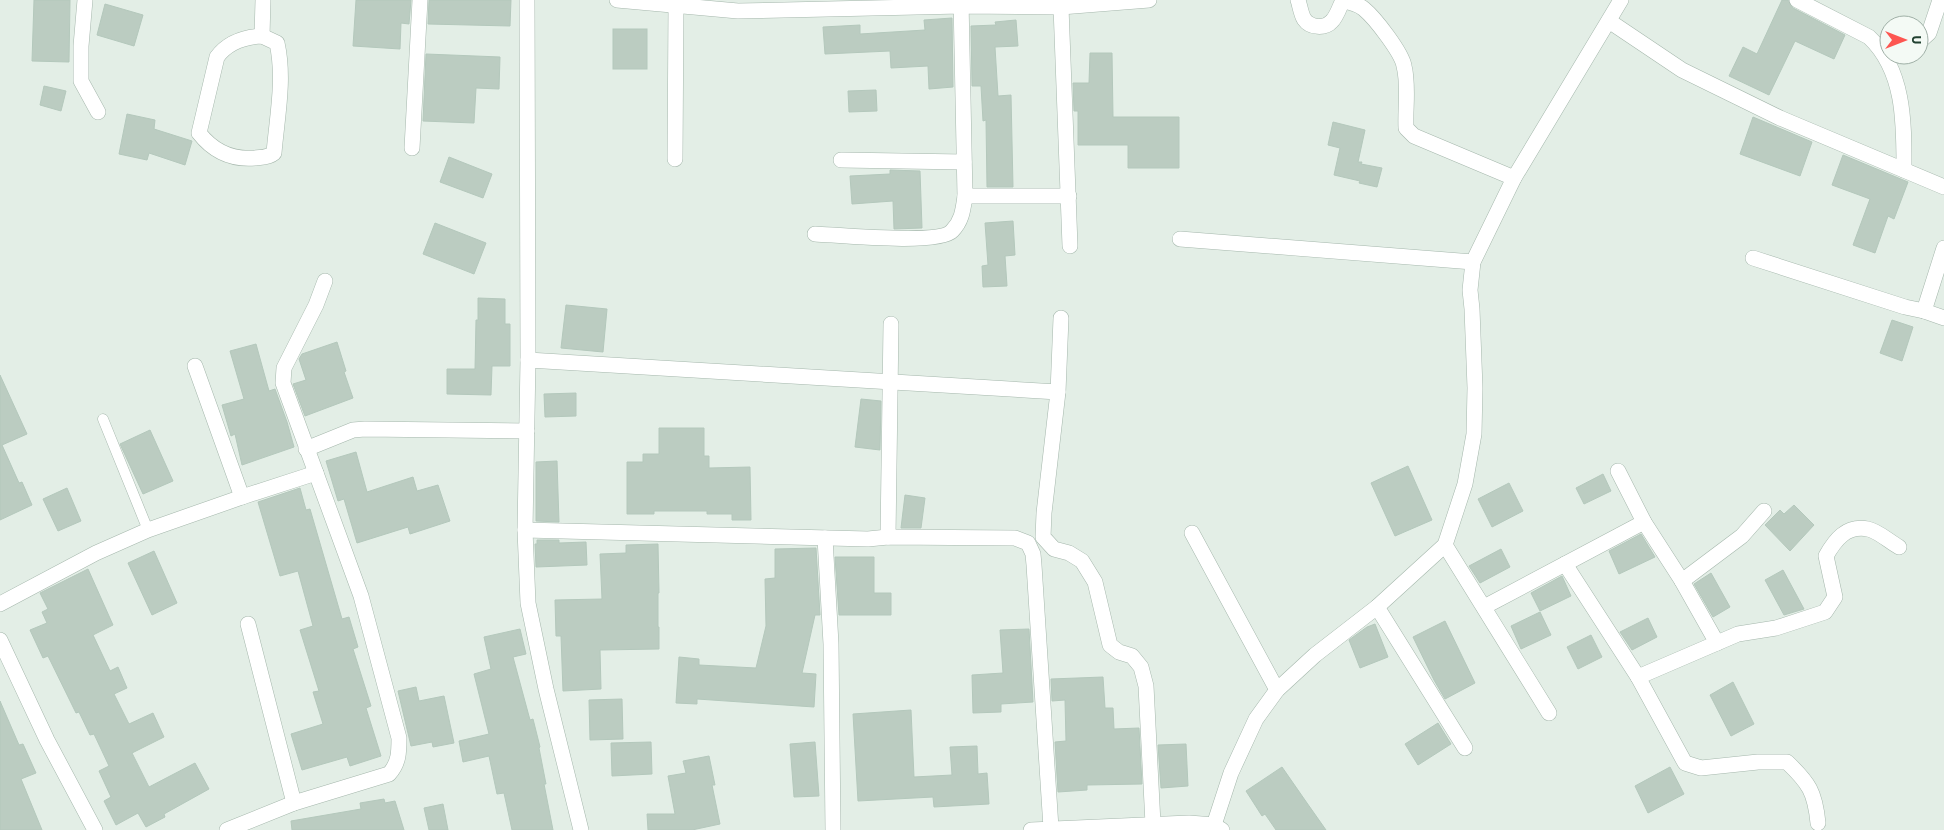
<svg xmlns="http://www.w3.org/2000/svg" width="1944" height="830" viewBox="0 0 1944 830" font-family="'Source Sans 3',sans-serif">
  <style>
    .building { fill: #bbccc1; stroke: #b4c8bc }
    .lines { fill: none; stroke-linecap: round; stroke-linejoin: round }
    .lane-casing { stroke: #a5b7ac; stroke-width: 11 }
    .street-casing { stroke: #a5b7ac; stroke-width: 16 }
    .lane { stroke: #fff; stroke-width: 10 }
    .street { stroke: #fff; stroke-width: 15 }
  </style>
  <rect width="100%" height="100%" fill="#e3eee6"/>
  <!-- building -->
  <g class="building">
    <polygon points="34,0 70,0 69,62 32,61"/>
    <polygon points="356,0 411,0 409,24 401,23 400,49 353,46"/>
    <polygon points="429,0 511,0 510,26 428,24"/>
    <polygon points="1782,0 1788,0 1793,8 1845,35 1834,59 1795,41 1769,95 1729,76 1743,47 1757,54"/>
    <polygon points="105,4 143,15 134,46 97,35"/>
    <polygon points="952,18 953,87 929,89 928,66 891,68 890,51 825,54 823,27 860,25 860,34 925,30 924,20"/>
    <polygon points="1016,20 1018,46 995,47 998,96 1011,95 1013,187 987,187 986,120 983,121 981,86 972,86 971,26 996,25 995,22"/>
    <rect x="613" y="29" width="34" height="40"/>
    <polygon points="1090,53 1112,53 1113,117 1179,117 1179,168 1128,168 1128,145 1078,145 1078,111 1074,111 1073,83 1089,83"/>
    <polygon points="426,54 500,57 499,89 476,88 474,123 423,121"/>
    <polygon points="44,86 66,91 61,111 40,105"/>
    <polygon points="876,90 877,111 849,112 848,91"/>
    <polygon points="127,114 155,120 154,129 192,141 185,165 149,153 147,160 119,154"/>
    <polygon points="1753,117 1812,142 1800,176 1740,154"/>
    <polygon points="1333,122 1365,130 1358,162 1362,162 1361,164 1382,168 1377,187 1359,183 1360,181 1334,175 1340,148 1328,145"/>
    <polygon points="1843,155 1908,182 1894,219 1888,216 1875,253 1853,245 1870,199 1832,185"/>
    <polygon points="449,157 492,174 483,198 440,182"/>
    <polygon points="890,170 920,171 922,228 894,229 893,201 852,204 850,176 890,174"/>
    <polygon points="1013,221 1015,255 1005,256 1007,286 983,287 982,266 988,265 985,223"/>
    <polygon points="435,223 486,243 474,274 423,254"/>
    <polygon points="478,298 505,299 505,324 510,324 510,366 492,366 491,395 447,394 447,369 475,369 476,320 478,320"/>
    <polygon points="566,305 607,309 603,352 561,348"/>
    <polygon points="1892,320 1913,327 1902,361 1880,353"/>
    <polygon points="337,342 346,371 344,372 353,398 305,416 293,384 306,380 299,359 302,354"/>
    <polygon points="256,344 269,391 275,389 287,422 294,447 242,465 235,434 231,436 222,405 244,399 230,351"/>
    <polygon points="0,375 27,434 2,445 19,483 22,482 32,505 0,520"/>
    <polygon points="576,393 576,416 545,417 544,394"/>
    <polygon points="861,399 881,401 880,450 855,447"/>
    <polygon points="659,428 704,428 704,456 709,456 709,468 750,467 751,520 732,520 732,514 707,514 707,511 654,511 654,514 627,514 627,462 643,462 643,454 659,454"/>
    <polygon points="150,430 173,481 143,494 120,444"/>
    <polygon points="356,452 367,492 413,477 417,491 438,485 450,521 410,534 408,527 357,543 344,499 338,501 326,461"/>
    <polygon points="557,461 559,522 536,521 536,462"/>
    <polygon points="1408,466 1432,520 1395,536 1371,483"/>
    <polygon points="1603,474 1611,491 1584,504 1576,488"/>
    <polygon points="1509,483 1523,511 1492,527 1478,499"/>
    <polygon points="67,488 81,521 58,531 43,499"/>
    <polygon points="300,488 306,510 310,509 342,619 349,617 358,647 353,649 371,706 366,708 381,756 350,766 347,757 302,770 291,734 323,724 313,692 319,691 300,630 313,626 298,571 280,576 258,502"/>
    <polygon points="905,495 925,498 921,528 901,528"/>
    <polygon points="1794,505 1814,525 1790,551 1765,525 1780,510 1784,514"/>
    <polygon points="1641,534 1655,557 1619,574 1609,551"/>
    <polygon points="537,540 559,540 559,543 586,542 587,565 536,567 535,544 537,544"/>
    <polygon points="658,544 659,593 658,593 658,627 659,627 659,649 600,650 601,689 563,691 561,636 556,636 555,600 602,599 600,554 626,553 626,545"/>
    <polygon points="816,548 820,615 815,615 802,673 816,674 814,707 697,699 697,704 676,703 679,657 699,659 699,665 756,668 766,626 765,579 775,578 775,549"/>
    <polygon points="1501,549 1510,567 1480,583 1469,566"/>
    <polygon points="154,551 177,603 152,615 128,563"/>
    <polygon points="835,557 874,557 874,593 891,593 891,615 839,615"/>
    <polygon points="88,569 113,625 93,635 110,671 118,667 127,688 114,694 129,724 153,713 164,737 132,753 149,787 195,763 209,789 164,814 165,817 146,827 138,813 116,825 104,801 111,797 99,771 109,766 94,734 90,735 79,712 76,713 48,656 43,658 30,630 47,623 42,612 48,609 40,593"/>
    <polygon points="1783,570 1804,609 1784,615 1765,580"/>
    <polygon points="1711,573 1730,607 1713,617 1694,584"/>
    <polygon points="1562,576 1571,596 1540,611 1531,593"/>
    <polygon points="1540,612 1551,635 1521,649 1511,626"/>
    <polygon points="1648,618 1657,637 1632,650 1620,632"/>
    <polygon points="1445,621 1475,683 1445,699 1434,680 1413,637"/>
    <polygon points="1375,624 1388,657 1360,668 1349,640 1367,627"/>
    <polygon points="520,629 526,654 513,657 530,720 533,719 540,747 539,748 546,784 544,784 553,830 512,830 504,793 497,794 489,756 463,762 459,741 489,734 474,674 491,669 484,637"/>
    <polygon points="1029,629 1033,702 1001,704 1001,712 973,713 972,675 1003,673 1000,630"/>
    <polygon points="1591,635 1602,657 1578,669 1567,647"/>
    <polygon points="1103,677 1105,708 1113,708 1114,729 1139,728 1142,784 1087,785 1087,790 1058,792 1055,742 1066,741 1065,700 1052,701 1051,679"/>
    <polygon points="1733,682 1754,724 1731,736 1710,695"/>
    <polygon points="416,687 419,701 444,696 454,743 433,747 432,742 411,746 398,691"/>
    <polygon points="622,699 623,739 590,740 589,700"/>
    <polygon points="0,701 19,745 23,744 36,773 21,779 42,830 0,830"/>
    <polygon points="911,710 914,777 952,775 950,747 977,746 978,774 987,773 989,804 934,807 933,797 858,801 853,714"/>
    <polygon points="1438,723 1451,744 1418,765 1405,744"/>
    <polygon points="651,742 652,774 612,776 611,743"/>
    <polygon points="815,742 819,796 794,797 790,744"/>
    <polygon points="1186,744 1188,786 1161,788 1158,745"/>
    <polygon points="709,756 715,785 712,785 720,824 692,830 648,830 647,814 675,814 668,776 686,773 683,761"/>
    <polygon points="1282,767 1307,803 1326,830 1276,830 1265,814 1262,816 1246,791"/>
    <polygon points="1670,767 1684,794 1648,813 1635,786"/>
    <polygon points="384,799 385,803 395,801 404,830 292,830 291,821 361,809 360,803"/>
    <polygon points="443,804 448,830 429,830 424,808"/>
  </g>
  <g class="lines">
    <!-- lane casing -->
    <g class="lane-casing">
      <polyline id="lane" points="103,419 148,530"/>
    </g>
    <!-- street casing -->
    <g class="street-casing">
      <g id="street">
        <polyline points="85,0 81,46 81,81 98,112"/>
        <polyline points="527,0 528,360 525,530 528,603 546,689 581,830"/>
        <polyline points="617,0 738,11 961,6 1061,7 1149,0"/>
        <path d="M1298,0C1300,6 1301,14 1304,19C1310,28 1325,29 1332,21C1337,16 1340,6 1343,0"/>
        <path d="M1797,0L1869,37C1905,71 1904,124 1904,170"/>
        <path d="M1343,1C1350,2 1358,4 1364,9C1375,18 1402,53 1404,66C1409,85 1405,108 1406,128L1414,136L1514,178"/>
        <polyline points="1061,7 1070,246"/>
        <polyline points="1609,21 1682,70 1780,118 1944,187"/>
        <path d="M262,36L277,43C285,79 277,117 274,153C268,158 262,157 255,158C232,160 213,151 199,133L217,57C228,42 244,37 262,36Z"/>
        <polyline points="262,36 263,0"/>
        <polyline points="1919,42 1929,33 1940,0"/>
        <polyline points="412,148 420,0"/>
        <polyline points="675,159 676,5"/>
        <polyline points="841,160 964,162"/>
        <polyline points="965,196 1069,196"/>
        <path d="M815,234C838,235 939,245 952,231C962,221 963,210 965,196L961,0"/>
        <polyline points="1180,239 1473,262"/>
        <polyline points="1753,258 1905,307 1924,311 1944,248"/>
        <polyline points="1924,311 1944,318"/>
        <polyline points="1061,318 1058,392 1044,513 1043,537 1054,549 1069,553 1082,561 1095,582 1110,645 1119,652 1132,656 1141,667 1146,686 1153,824"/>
        <polyline points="528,360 1058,392"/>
        <polyline points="306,449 353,430 365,429 527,431"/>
        <polyline points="1618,471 1644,522 1682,581"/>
        <polyline points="242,497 316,473"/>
        <polyline points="525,530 868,539 888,537 1015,538 1028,543 1033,554 1034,565 1051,828"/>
        <polyline points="1192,533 1277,690"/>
        <polyline points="888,537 891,324"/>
        <polyline points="825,538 831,644 833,830"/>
        <polyline points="1445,545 1549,713"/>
        <polyline points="1565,564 1638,677 1717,643 1682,581 1742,536 1764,511"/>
        <polyline points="0,604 96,553 148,530 242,497 195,366"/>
        <polyline points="1377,607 1465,748"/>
        <polyline points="1484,607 1644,522"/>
        <polyline points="248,624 294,803"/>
        <polyline points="0,640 47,740 95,830"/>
        <path d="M1717,643L1738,634L1776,628L1825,612L1835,597L1826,556C1835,540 1846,525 1868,529C1878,531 1890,542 1899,547"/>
        <path d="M1638,677L1685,763L1701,768L1758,762H1787C1809,783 1815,792 1818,823"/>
        <polyline points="1214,825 1231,773 1256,719 1277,690 1315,655 1377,607 1445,545 1465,484 1474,434 1475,388 1472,309 1470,290 1473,262 1514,178 1621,0"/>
        <path d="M227,830L294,803L389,774C399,763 399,752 399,738L361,596L283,383L284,368L316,305L325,281"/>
        <polyline points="1031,830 1189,823 1214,825 1222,830"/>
      </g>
    </g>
    <!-- lane -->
    <use href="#lane" class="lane"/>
    <!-- street -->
    <use href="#street" class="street"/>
  </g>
  <!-- north arrow -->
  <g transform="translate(1904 40) rotate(90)"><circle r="24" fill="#f4faf5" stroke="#a0b0a7"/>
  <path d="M0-4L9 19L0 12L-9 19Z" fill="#fd5651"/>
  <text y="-8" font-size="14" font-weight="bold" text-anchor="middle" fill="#214131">U</text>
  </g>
</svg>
